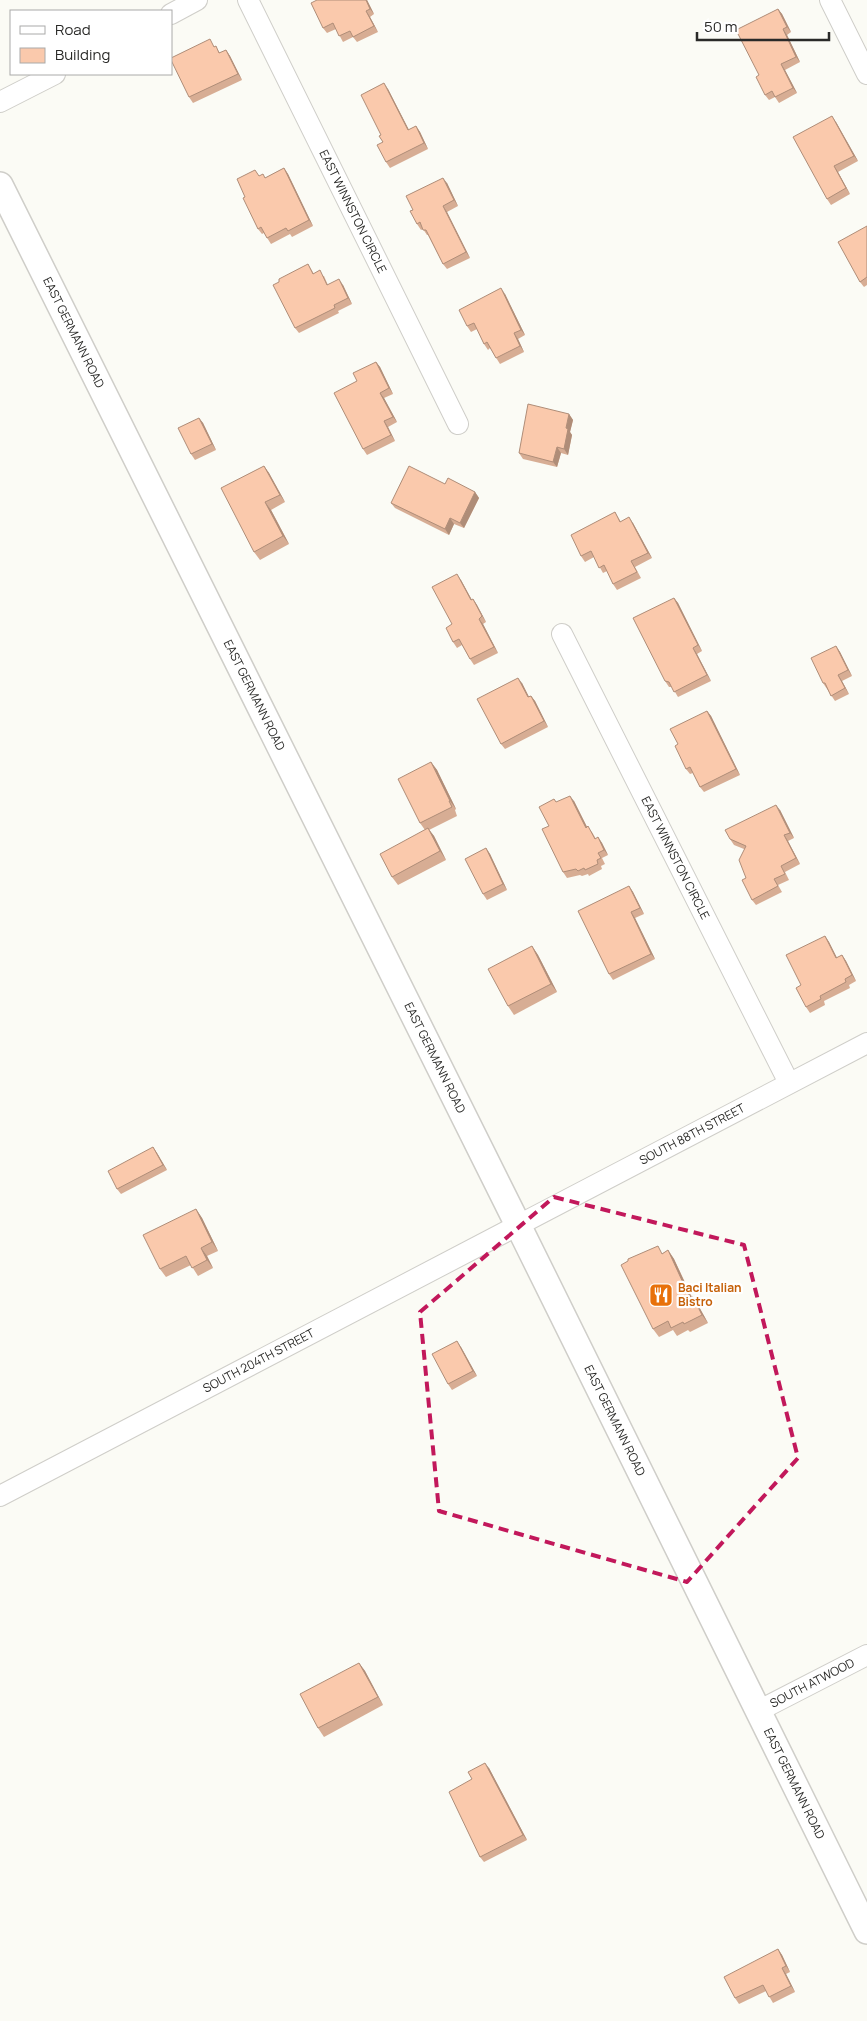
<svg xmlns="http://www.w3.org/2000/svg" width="867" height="2021" viewBox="0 0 867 2021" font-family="Manrope,sans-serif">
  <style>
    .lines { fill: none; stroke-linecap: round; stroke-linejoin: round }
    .minor-casing { stroke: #cfcec9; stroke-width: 22 }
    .tertiary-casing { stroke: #cfcec9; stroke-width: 28 }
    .minor { stroke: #fff; stroke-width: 20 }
    .tertiary { stroke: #fff; stroke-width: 25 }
    .wall { fill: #d7ad94 }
    .shaded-wall { fill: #af8d78 }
    .building { fill: #fac9ac; stroke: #af8d78 }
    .marked { fill: none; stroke: #c2185b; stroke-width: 4; stroke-dasharray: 10 6; stroke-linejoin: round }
    .labels { text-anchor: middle; stroke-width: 4.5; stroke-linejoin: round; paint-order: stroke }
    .street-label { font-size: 12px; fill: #2a2a28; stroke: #fff }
    .food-label { font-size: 12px; font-weight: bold; fill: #c56008; stroke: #fff; text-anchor: start }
  </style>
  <rect width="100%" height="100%" fill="#fbfbf5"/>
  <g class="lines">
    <!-- minor casing -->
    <g class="minor-casing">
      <g id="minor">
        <path id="s1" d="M248,0L458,424"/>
        <polyline points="830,0 867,74"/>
        <polyline points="171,14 197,0"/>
        <polyline points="0,102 55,74"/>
        <path id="s2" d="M562,634L789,1083"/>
        <path id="s3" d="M0,1496L867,1043"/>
        <path id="s4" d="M758,1711L867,1655"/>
      </g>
    </g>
    <!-- tertiary casing -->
    <g class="tertiary-casing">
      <g id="tertiary">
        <path id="s5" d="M0,185L518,1225L867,1931"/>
      </g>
    </g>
    <!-- minor -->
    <use href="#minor" class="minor"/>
    <!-- tertiary -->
    <use href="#tertiary" class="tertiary"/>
  </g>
  <!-- wall -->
  <g class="wall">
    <polygon points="317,0 367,0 374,14 370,17 378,32 357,42 353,37 343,42 336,29 327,33 323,28"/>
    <polygon points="778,9 782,14 791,32 787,35 800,62 785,70 797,93 779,103 775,97 769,100 765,95"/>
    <polygon points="215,46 220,53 226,50 230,56 242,80 193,103 189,97"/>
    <polygon points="388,89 409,130 416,126 420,132 428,149 390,168 386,162 381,135"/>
    <polygon points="836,122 858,161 838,172 850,194 831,205 827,199"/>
    <polygon points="284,168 288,174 313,226 292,237 290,234 271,244 264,233 262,234 258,229 245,197 260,176 265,178"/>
    <polygon points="447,183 458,206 447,212 470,258 447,269 443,264 428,235 427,235 423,229 421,230 417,224 413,210"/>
    <polygon points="867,226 867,285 864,287 860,282"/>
    <polygon points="308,264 314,274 324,276 328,285 343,285 352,304 338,311 339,313 299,333 295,328"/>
    <polygon points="505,294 525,335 518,339 524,352 500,364 490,348 488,350 484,344 477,329 471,332 467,326"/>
    <polygon points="376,362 380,367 393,394 384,398 397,422 388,427 395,441 367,455 363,449 357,381"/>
    <polygon points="569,414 573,420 570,432 572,435 568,455 561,453 557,467 523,459 519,453"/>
    <polygon points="199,418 203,423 216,450 195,460 191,454"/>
    <polygon points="264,466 269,473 285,502 271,510 289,544 260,560 254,552"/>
    <polygon points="445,484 475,492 479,498 464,528 454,524 449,535 395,508 391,503"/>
    <polygon points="615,512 621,522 633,523 652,558 635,567 641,578 617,590 613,584 607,571 603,573 594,557 585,562 581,556"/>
    <polygon points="461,580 472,600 473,599 477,605 486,622 483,624 498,653 474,665 470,659 462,645 457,648 453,642 452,624"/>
    <polygon points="674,598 678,603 702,651 697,654 711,681 678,697 672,687 669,687 665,681"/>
    <polygon points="836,646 840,652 852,676 842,681 849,694 835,701 823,683"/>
    <polygon points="522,683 529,697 531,696 535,701 548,727 505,749 501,744"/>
    <polygon points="707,711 711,716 740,775 704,792 700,787 693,773 690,774 686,769 678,744"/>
    <polygon points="431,762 437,770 456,809 455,810 457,816 429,830 434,836 446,860 398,885 392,877 425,830 420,823"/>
    <polygon points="554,799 556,802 574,801 587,827 592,832 596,839 598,837 602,843 608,855 602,858 605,864 601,866 602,869 589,876 588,874 582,876 580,875 567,878 563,872 549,826"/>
    <polygon points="780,810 794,838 788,841 800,864 785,872 789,880 778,885 782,892 756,905 752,900 746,878 744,849 734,845 730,839"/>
    <polygon points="486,848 490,854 507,890 487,900 483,894"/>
    <polygon points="629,886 633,892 644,914 635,918 655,959 613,980 609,974"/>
    <polygon points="825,936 829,942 837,958 842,955 846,961 856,981 849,985 850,988 824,1001 825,1005 810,1013 806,1007 801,985"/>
    <polygon points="532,946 538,955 557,992 514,1015 508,1006"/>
    <polygon points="153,1147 157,1153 167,1170 121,1194 117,1189"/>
    <polygon points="196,1209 202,1218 218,1251 207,1256 213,1268 198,1276 191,1265 166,1277 160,1269"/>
    <polygon points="668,1250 674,1259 692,1297 698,1305 708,1323 690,1332 688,1330 677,1336 673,1330 659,1337 653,1329 663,1253"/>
    <polygon points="461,1347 477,1376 452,1390 448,1384"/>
    <polygon points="359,1663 365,1671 383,1705 324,1737 318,1728"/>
    <polygon points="489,1768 527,1840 484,1862 480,1857 472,1779"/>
    <polygon points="778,1949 782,1955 790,1972 786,1974 795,1992 773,2003 766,1991 739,2004 735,1998"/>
  </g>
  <!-- shaded-wall -->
  <g class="shaded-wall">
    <polygon points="366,0 367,0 374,14 370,9"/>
    <polygon points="778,9 782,14 791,32 787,27"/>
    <polygon points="366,11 370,17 378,32 374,26"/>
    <polygon points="783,29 787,35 800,62 796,57"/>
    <polygon points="226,50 230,56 242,80 238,74"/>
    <polygon points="781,64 785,70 797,93 793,88"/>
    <polygon points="384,83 388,89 412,136 408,130"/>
    <polygon points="832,116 836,122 858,161 854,156"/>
    <polygon points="416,126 420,132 428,149 424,143"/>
    <polygon points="834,166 838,172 850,194 846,188"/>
    <polygon points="284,168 288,174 313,226 309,220"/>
    <polygon points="443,178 447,183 458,206 454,200"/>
    <polygon points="443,206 447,212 470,258 466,252"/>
    <polygon points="339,279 343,285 352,304 348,298"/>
    <polygon points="501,288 505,294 525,335 521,330"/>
    <polygon points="514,333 518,339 524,352 520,346"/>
    <polygon points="376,362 380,367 393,394 389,388"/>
    <polygon points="380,393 384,398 397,422 393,417"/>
    <polygon points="569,414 573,420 570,432 572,435 568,455 564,449 566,428"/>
    <polygon points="199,418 203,423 216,450 212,444"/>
    <polygon points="384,421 388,427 395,441 391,435"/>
    <polygon points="557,447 561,453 557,467 553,462"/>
    <polygon points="264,466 269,473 285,502 280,495"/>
    <polygon points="475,492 479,498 464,528 460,523"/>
    <polygon points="265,502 271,510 289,544 283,536"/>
    <polygon points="629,517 633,523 652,558 648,553"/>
    <polygon points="450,518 454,524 449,535 445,529"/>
    <polygon points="457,574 461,580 475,606 471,600"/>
    <polygon points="674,598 678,603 702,651 698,645"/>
    <polygon points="473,599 477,605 486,622 482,616"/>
    <polygon points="479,619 483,624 498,653 494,647"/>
    <polygon points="836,646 840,652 852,676 848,670"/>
    <polygon points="693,648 697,654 711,681 707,675"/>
    <polygon points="838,675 842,681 849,694 845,688"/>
    <polygon points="518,678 522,683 532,703 528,697"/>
    <polygon points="531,696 535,701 548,727 544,721"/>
    <polygon points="707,711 711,716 740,775 736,769"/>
    <polygon points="431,762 437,770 456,809 450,801"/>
    <polygon points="570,796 574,801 590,833 586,828"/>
    <polygon points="776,805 780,810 794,838 790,833"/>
    <polygon points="428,828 434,836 446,860 440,851"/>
    <polygon points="784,835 788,841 800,864 796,858"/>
    <polygon points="598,837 602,843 608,855 604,850"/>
    <polygon points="486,848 490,854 507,890 503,884"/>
    <polygon points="629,886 633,892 644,914 640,908"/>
    <polygon points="631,912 635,918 655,959 651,954"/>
    <polygon points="825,936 829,942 840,964 836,958"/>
    <polygon points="532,946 538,955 557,992 551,984"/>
    <polygon points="842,955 846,961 856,981 852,975"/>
    <polygon points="153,1147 157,1153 167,1170 163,1165"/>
    <polygon points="196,1209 202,1218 218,1251 212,1242"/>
    <polygon points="201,1248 207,1256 213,1268 207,1260"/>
    <polygon points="668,1250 674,1259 696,1307 690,1298"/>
    <polygon points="693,1297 698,1305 708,1323 702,1315"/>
    <polygon points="457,1341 461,1347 477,1376 473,1371"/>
    <polygon points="359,1663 365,1671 383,1705 378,1697"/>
    <polygon points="485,1763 489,1768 527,1840 523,1835"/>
    <polygon points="778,1949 782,1955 790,1972 786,1966"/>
    <polygon points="782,1968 786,1974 795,1992 791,1986"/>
  </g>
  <!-- building -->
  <g class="building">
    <polygon points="317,0 366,0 370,9 366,11 374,26 353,37 350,31 339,36 333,23 323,28 311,3"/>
    <polygon points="778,9 787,27 783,29 796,57 781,64 793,88 775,97 772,91 765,95 756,77 759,75 736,30"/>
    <polygon points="210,39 214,47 216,46 219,53 226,50 238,74 189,97 171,60 171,58"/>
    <polygon points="384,83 408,130 416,126 424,143 386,162 377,145 383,142 379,136 381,135 361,95"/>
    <polygon points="832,116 854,156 834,166 846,188 827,199 793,137"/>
    <polygon points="284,168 309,220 288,231 286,228 267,238 261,227 258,229 243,198 245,197 237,179 255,170 259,176 263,174 265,178"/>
    <polygon points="443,178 454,200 443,206 466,252 443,264 426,230 423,230 420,222 417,224 410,211 413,210 406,196"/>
    <polygon points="867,226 867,277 860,282 838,242"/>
    <polygon points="308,264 313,274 320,270 327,285 339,279 348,298 334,305 335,308 295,328 273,285 279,282 279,279"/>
    <polygon points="501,288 521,330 514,333 520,346 496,358 487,342 484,344 474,323 467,326 459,310"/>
    <polygon points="376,362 389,388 380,393 393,417 384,421 391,435 363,449 334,393 357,381 353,373"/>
    <polygon points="528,404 569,414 566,428 568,429 564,449 557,447 553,462 519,453"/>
    <polygon points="199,418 212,444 191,454 178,428"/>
    <polygon points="264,466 280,495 265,502 283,536 254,552 221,488"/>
    <polygon points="409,466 445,484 448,478 475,492 460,523 450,518 445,529 391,503"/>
    <polygon points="615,512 620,522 629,517 648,553 631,561 637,572 613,584 604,565 599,568 591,551 581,556 571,535"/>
    <polygon points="457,574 471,600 473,599 482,616 479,619 494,647 470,659 459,639 453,642 446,628 452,624 432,587"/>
    <polygon points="674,598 698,645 693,648 707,675 674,692 669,682 665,681 633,618"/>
    <polygon points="836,646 848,670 838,675 845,688 831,696 825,683 823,683 811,658"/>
    <polygon points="518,678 528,697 531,696 544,721 501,744 477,699"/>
    <polygon points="707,711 736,769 700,787 690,767 686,769 675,746 678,744 670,729"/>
    <polygon points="431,762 450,801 449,801 452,807 420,823 398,779"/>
    <polygon points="570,796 586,828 588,826 595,839 598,837 604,850 598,853 601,858 597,860 598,864 585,870 584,868 578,871 576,869 563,872 542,829 549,826 539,807 554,799 556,802"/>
    <polygon points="776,805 790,833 784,835 796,858 781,866 785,874 774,879 778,886 752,900 742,880 746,878 739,860 746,846 730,839 725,830"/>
    <polygon points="428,828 440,851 392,877 380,854"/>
    <polygon points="486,848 503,884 483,894 465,859"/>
    <polygon points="629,886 640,908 631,912 651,954 609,974 578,911"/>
    <polygon points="825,936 836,958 842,955 852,975 845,979 846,982 820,996 821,999 806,1007 796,988 801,985 786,955"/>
    <polygon points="532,946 551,984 508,1006 488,969"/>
    <polygon points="153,1147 163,1165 117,1189 108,1171"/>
    <polygon points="196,1209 212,1242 201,1248 207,1260 192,1268 186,1256 160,1269 143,1235"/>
    <polygon points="658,1246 662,1254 668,1250 690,1298 693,1297 702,1315 684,1324 683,1322 671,1328 668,1321 653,1329 621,1265 628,1261 628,1259"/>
    <polygon points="457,1341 473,1371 448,1384 432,1354"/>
    <polygon points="359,1663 378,1697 318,1728 300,1694"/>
    <polygon points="485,1763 523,1835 480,1857 449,1792 472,1779 468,1772"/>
    <polygon points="778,1949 786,1966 782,1968 791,1986 769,1997 763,1985 735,1998 724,1977"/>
  </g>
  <!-- marked area -->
  <path class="marked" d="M554,1197L744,1245L798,1458L687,1582L439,1511L420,1312Z"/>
  <!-- icons -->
  <defs>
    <g id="restaurant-square" transform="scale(1.25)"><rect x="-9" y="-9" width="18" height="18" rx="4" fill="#e8710a" stroke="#fff"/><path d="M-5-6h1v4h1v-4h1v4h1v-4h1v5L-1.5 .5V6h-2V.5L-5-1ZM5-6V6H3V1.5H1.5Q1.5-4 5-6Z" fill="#fff"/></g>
  </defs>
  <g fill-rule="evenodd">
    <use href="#restaurant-square" x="661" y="1295"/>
  </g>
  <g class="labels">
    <!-- street labels -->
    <g class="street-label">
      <text dy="4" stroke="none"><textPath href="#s1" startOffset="236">EAST WINNSTON CIRCLE</textPath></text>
      <text dy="4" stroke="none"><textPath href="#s5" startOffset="165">EAST GERMANN ROAD</textPath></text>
      <text dy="4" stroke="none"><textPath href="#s5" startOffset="570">EAST GERMANN ROAD</textPath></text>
      <text dy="4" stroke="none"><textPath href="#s2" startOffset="251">EAST WINNSTON CIRCLE</textPath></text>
      <text dy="4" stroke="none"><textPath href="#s5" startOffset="975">EAST GERMANN ROAD</textPath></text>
      <text dy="4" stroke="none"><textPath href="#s3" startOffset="781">SOUTH 88TH STREET</textPath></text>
      <text dy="4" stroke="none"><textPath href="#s3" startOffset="292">SOUTH 204TH STREET</textPath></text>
      <text dy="4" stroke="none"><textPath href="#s5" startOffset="1380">EAST GERMANN ROAD</textPath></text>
      <text dy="4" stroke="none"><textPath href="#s4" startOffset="61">SOUTH ATWOOD</textPath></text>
      <text dy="4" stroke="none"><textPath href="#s5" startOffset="1785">EAST GERMANN ROAD</textPath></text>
    </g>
    <!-- food labels -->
    <g class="food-label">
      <text x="678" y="1292">Baci Italian<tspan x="678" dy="14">Bistro</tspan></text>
    </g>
  </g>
  <!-- legend -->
  <rect x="10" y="10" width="162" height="65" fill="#ffffff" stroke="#aaaaa9"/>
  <rect x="20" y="26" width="25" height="8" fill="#ffffff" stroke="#aaaaa9"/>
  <text x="55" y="35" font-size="15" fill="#2a2a28">Road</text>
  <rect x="20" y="48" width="25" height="15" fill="#fac9ac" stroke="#aaaaa9"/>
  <text x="55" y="60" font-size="15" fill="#2a2a28">Building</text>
  <!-- scale -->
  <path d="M697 32v8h132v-8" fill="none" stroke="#2a2a28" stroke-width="2.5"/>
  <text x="704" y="32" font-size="15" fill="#2a2a28" stroke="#ffffff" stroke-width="4" paint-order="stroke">50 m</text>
</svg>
